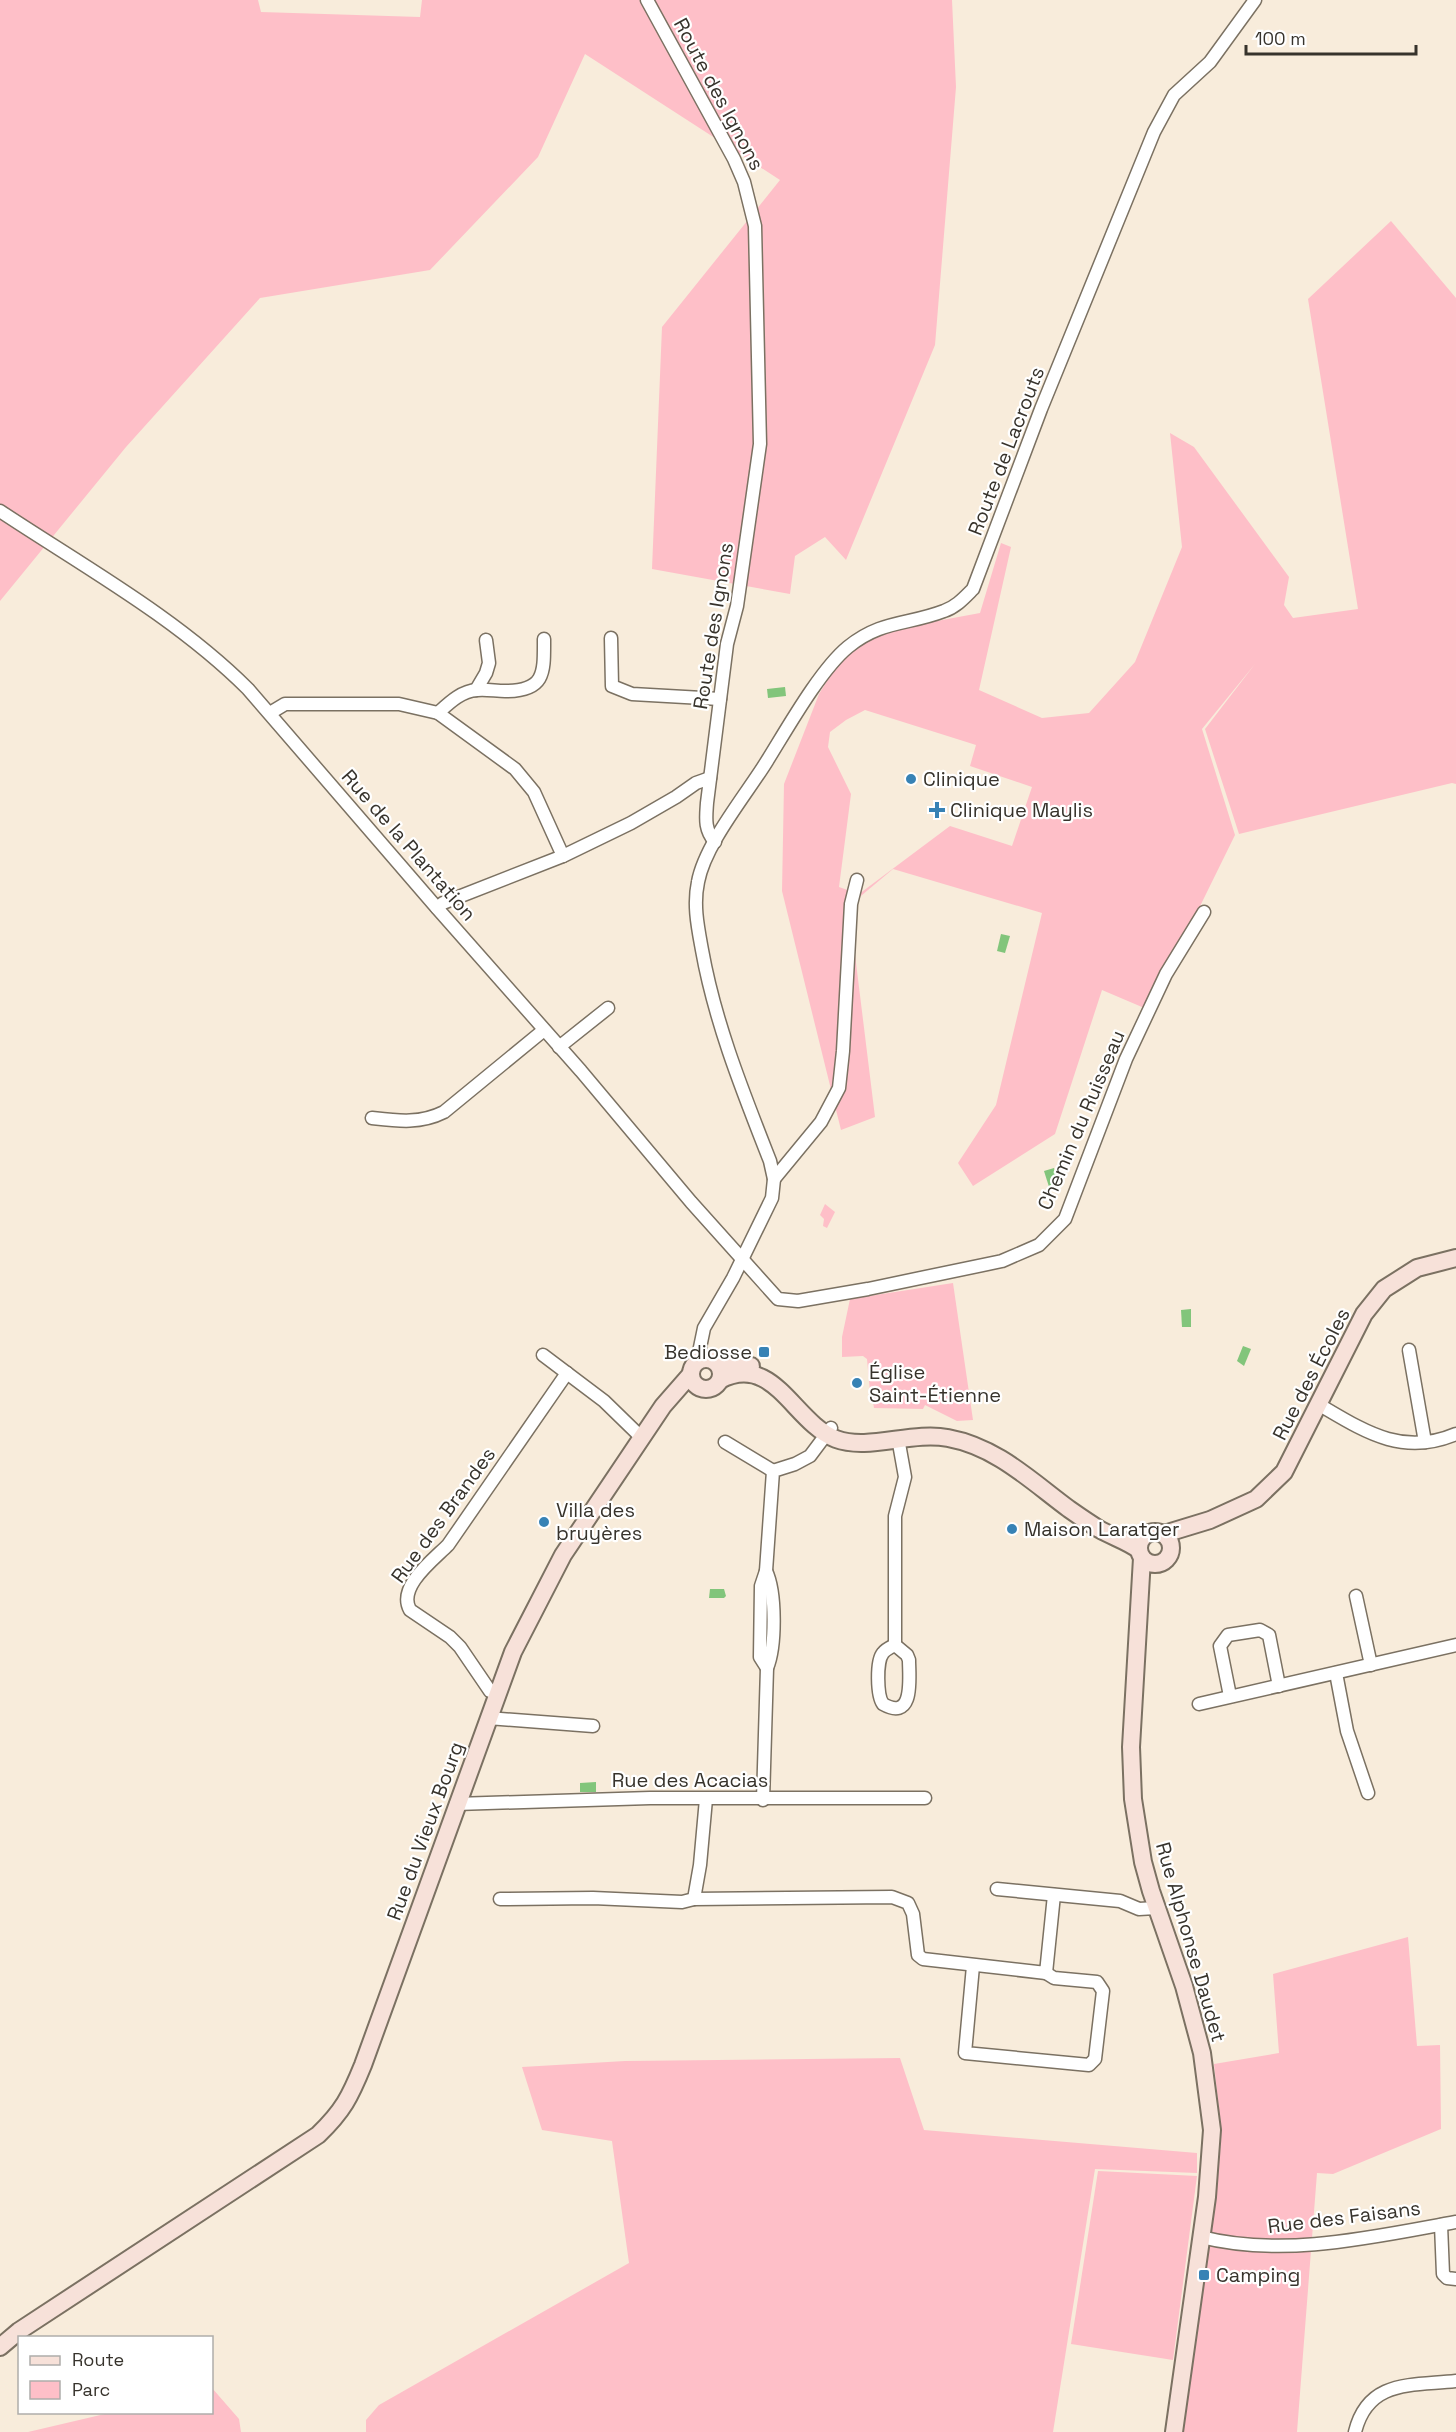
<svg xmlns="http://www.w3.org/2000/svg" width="1456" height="2432" viewBox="0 0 1456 2432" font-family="'Space Grotesk',sans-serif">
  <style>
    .green { fill: #febfc8; fill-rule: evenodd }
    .water { fill: #82c57b }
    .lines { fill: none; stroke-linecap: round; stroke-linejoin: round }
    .street-casing { stroke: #7b7162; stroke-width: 15 }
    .secondary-casing { stroke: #7b7162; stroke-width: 20 }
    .street { stroke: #fff; stroke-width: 12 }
    .secondary { stroke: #f7e1d9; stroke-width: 16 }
    .poi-dot { fill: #3782b5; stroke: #fff; stroke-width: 2 }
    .labels { text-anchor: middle; stroke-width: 4.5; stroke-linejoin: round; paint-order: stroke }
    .street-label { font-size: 20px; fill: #37332c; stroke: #fff }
    .poi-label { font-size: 20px; fill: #37332c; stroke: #fff; text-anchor: start }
  </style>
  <rect width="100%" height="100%" fill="#f8ecdb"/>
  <!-- green -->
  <g class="green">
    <polygon points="0,0 258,0 261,12 420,17 422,0 952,0 956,87 935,345 846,560 825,537 795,556 790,594 652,569 662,327 780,180 585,54 538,157 430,270 260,298 126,447 0,601"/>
    <path d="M1391,221L1456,298V784L1452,783L1239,834L1205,729L1255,664L1202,729L1235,835L1149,1010L1102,990L1055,1134L973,1186L958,1163L996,1105L1042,913L893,869L849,906L875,1117L841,1130L782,891L784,784L819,694L843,655L883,631L980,613L1001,543L1011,547L979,690L1042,718L1089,713L1135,662L1182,547L1170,433L1194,447L1289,577L1284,605L1293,618L1358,609L1308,299ZM865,710L976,745L970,766L1032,787L1012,846L950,826L859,894L839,887L851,794L828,747L830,732L846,720Z"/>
    <polygon points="825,1204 835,1212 827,1228 823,1226 824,1219 820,1215"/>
    <polygon points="953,1283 973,1420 957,1421 925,1405 923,1409 874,1408 873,1402 871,1402 867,1359 863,1356 842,1357 842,1337 850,1299"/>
    <polygon points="1408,1937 1417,2046 1440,2045 1441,2129 1333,2174 1317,2173 1297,2432 1175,2432 1215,2154 1220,2154 1221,2129 1214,2064 1279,2053 1273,1974"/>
    <polygon points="900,2058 924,2130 1197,2153 1197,2173 1095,2169 1053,2432 366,2432 366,2420 379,2405 629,2263 612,2141 542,2130 522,2067 625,2061"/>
    <polygon points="1098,2171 1197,2176 1173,2360 1071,2344"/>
    <polygon points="212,2388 239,2419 241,2432 28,2432 109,2413 212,2412"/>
  </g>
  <!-- water -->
  <g class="water">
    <polygon points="785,687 786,696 768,698 767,689"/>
    <polygon points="1001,934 1010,936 1005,953 997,951"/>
    <polygon points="1054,1168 1060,1187 1050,1190 1044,1171"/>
    <polygon points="1191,1309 1191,1327 1182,1327 1181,1310"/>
    <polygon points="1243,1346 1251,1349 1244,1366 1237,1361"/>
    <polygon points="710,1589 724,1589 726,1596 724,1598 709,1598"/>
    <polygon points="596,1782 596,1792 580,1792 580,1783"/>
  </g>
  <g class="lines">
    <!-- street casing -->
    <g class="street-casing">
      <g id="street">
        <path d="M647,0L734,159L744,182L755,226L760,444L737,606L727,644L707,803C706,818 704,829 715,842"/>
        <path d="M0,511C83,566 177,618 248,689L437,908L581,1071L691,1202L778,1299L798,1301L868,1289L1002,1261L1039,1245L1065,1219L1126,1059L1166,974L1204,912"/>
        <polyline points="611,638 612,686 632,694 720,699"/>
        <polyline points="476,690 486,673 489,663 486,640"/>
        <polyline points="270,713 285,704 399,704 438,713 515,769 534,792 563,856"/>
        <path d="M438,713C449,703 461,691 477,690C486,689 496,691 505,691C546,691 544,672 544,639"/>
        <polyline points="437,908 443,903 563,856 631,823 676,797 696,783 710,778"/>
        <polyline points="559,1047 608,1008"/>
        <path d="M372,1118C398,1121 420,1124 444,1112L544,1030"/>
        <polyline points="774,1179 821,1122 839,1088 843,1051 851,904 857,880"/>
        <polyline points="1409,1350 1425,1442"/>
        <polyline points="543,1355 604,1401 641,1437"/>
        <path d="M697,1362L704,1328L733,1278L772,1198L774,1179L770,1161C743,1092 715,1023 702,950C698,928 693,905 698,882C705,844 746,795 767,761C787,729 820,670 848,647C881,620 908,625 944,611C956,607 964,598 973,589L1041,409L1154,132L1174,95L1210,62L1255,0"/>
        <path d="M1318,1404C1364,1431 1402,1457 1456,1434"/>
        <polyline points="725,1442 773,1471"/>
        <polyline points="1356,1596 1371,1665"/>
        <polyline points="895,1645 895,1516 905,1477 898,1438"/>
        <path d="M895,1645L907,1655L909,1660C909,1677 915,1722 883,1704C877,1696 876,1661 883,1653C886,1649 891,1647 895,1645Z"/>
        <polyline points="767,1668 760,1657 761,1586 766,1571 773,1471 795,1464 810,1456 831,1428"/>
        <polyline points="1336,1673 1347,1731 1368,1793"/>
        <path d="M496,1694L490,1691L460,1647L450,1637L410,1610C397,1587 433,1560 448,1545L567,1373"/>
        <polyline points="1230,1696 1220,1646 1228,1635 1260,1630 1269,1635 1279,1686"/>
        <polyline points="1199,1704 1456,1645"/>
        <polyline points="488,1718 593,1726"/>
        <path d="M763,1800L767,1668C776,1646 776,1592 766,1571"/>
        <polyline points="456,1804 650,1798 925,1798"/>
        <polyline points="997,1889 1120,1901 1139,1909 1156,1908"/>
        <polyline points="500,1899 593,1898 682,1902 694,1899 700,1865 706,1799"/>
        <polyline points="694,1899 892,1897 908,1903 913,1914 918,1955 923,1959 1046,1973 1054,1895"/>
        <polyline points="973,1966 965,2053 1089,2065 1095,2059 1103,1991 1097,1982 1054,1978 1046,1973"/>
        <polyline points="1441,2225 1443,2274 1447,2278 1456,2279"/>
        <path d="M1201,2237C1284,2258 1373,2237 1456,2222"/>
        <path d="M1355,2432C1368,2379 1412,2386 1456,2381"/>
      </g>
    </g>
    <!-- secondary casing -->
    <g class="secondary-casing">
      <g id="secondary">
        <circle cx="706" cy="1374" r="15"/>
        <polyline points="717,1363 751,1366"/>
        <path d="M720,1380C774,1352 793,1422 836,1439C868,1451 912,1431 948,1438C997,1447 1031,1481 1069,1509C1079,1516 1089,1523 1099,1529C1113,1537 1127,1541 1139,1550"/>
        <circle cx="1155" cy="1548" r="16"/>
        <polyline points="1164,1534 1210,1520 1256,1499 1284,1472 1364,1314 1384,1289 1417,1268 1456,1258"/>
        <polyline points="1142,1558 1131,1747 1133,1799 1143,1862 1151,1891 1184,1986 1202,2053 1212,2130 1207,2197 1174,2432"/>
        <path d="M0,2347L19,2331L318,2135C343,2111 350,2097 363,2065L513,1652L563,1555L663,1406L691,1374"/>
      </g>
    </g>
    <!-- street -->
    <use href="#street" class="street"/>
    <!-- secondary -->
    <use href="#secondary" class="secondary"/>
  </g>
  <!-- markers -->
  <g class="poi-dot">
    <circle cx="911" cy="779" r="6"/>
    <path d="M934 801h6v6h6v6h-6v6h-6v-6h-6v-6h6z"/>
    <rect x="758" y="1346" width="12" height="12" rx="3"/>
    <circle cx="857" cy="1383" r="6"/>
    <circle cx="544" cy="1522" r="6"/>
    <circle cx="1012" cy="1529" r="6"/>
    <rect x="1198" y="2269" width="12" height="12" rx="3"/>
  </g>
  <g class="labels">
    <!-- street labels -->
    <g class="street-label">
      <text transform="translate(719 94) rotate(62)" y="7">Route des Ignons</text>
      <text transform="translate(1006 451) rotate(-69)" y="7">Route de Lacrouts</text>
      <text transform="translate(713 626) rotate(-81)" y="7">Route des Ignons</text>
      <text transform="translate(409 845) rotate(49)" y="7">Rue de la Plantation</text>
      <text transform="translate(1081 1120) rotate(-67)" y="7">Chemin du Ruisseau</text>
      <text transform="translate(1311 1374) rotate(-63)" y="7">Rue des Écoles</text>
      <text transform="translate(443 1515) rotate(-54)" y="7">Rue des Brandes</text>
      <text x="690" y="1787">Rue des Acacias</text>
      <text transform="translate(425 1831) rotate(-70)" y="7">Rue du Vieux Bourg</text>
      <text transform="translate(1191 1942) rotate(74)" y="7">Rue Alphonse Daudet</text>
      <text transform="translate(1344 2217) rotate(-7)" y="7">Rue des Faisans</text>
    </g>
    <!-- poi labels -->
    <g class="poi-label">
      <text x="923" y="786">Clinique</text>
      <text x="950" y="817">Clinique Maylis</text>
      <text x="752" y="1359" text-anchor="end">Bediosse</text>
      <text x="869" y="1379">Église<tspan x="869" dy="23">Saint-Étienne</tspan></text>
      <text x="556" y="1517">Villa des<tspan x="556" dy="23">bruyères</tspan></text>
      <text x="1024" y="1536">Maison Laratger</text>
      <text x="1216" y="2282">Camping</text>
    </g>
  </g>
  <!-- legend -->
  <rect x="18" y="2336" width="195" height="78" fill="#ffffff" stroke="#afadab" stroke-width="1.5"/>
  <rect x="30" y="2356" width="30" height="9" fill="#f7e1d9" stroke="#afadab" stroke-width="1.5"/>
  <text x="72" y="2366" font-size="18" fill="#37332c">Route</text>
  <rect x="30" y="2381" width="30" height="18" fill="#febfc8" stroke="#afadab" stroke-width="1.5"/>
  <text x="72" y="2396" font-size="18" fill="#37332c">Parc</text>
  <!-- scale -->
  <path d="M1246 45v9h170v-9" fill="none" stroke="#37332c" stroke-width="3"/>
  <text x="1255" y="45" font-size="18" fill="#37332c" stroke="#ffffff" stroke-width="4.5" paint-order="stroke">100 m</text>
</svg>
